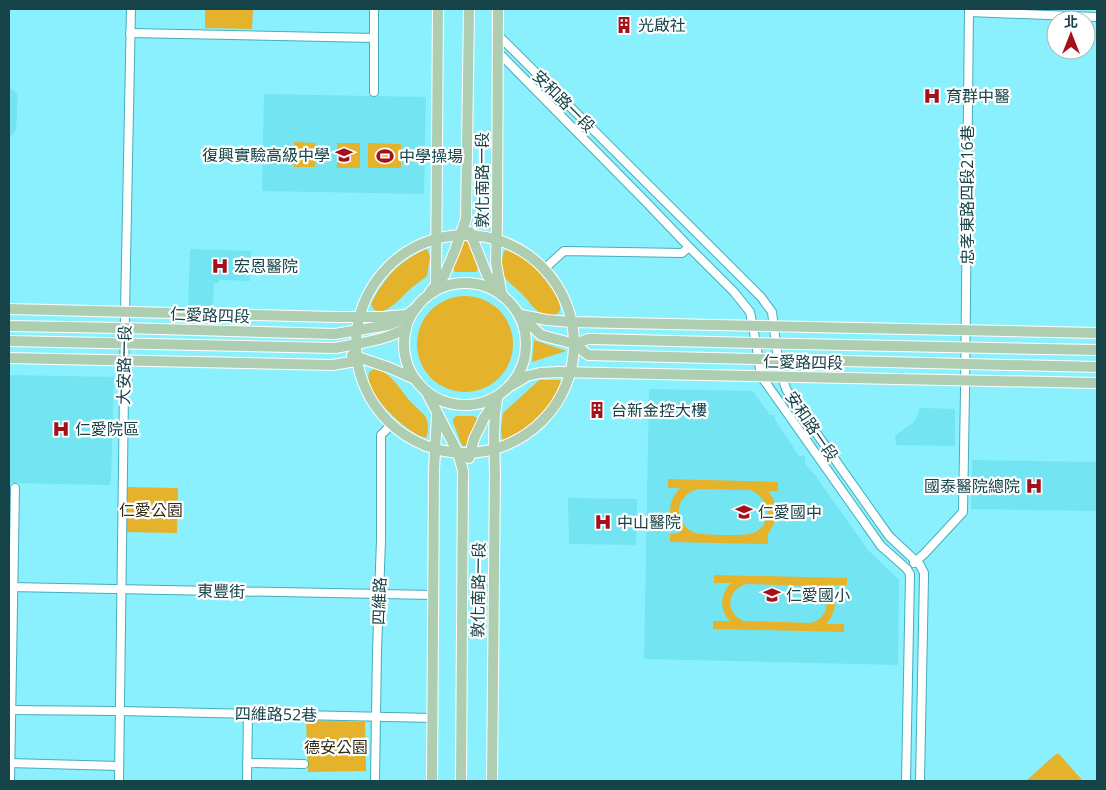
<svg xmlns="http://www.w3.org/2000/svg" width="1106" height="790" viewBox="0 0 1106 790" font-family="'Open Sans','Noto Sans TC',sans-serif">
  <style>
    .built { fill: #73e4f2 }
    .green { fill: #e4b22b; fill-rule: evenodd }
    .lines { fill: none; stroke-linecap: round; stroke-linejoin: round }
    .minor-casing { stroke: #45aebb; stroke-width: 10 }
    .major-casing { stroke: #fff; stroke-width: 12 }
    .minor { stroke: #fff; stroke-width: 8 }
    .major { stroke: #afceb1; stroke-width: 10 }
    .labels { text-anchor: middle; stroke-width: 4.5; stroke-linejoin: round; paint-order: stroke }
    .poi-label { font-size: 16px; fill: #164348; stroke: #fff; text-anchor: start }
    .street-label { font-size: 16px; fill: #164348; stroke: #fff }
    .park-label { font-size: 16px; fill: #342b16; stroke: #fff }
  </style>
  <rect width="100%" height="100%" fill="#8bf0fd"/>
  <!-- built -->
  <g class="built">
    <polygon points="9,88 12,89 18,94 16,130 10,137 9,137"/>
    <polygon points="264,94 426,97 424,194 262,191"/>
    <polygon points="190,249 251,251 250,281 219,280 218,283 214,283 213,308 188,308"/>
    <polygon points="9,375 114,377 111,481 109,485 9,483"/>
    <polygon points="649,389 753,391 770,415 775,415 775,421 777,421 777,424 780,427 799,456 805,456 805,463 815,475 868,550 899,580 898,665 644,659"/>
    <polygon points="920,408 955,409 955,446 896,445 895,436 915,421"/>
    <polygon points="972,460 1097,462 1097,511 971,509"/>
    <polygon points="568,498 637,499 636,545 569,544"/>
  </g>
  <!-- green -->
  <g class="green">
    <polygon points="205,9 253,9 252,29 205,28"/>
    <polygon points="294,142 315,143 315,167 294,167"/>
    <rect x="337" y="143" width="23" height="25"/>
    <polygon points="368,143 401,144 401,168 368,168"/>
    <polygon points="466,241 470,244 478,268 477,271 475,272 456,272 454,271 454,266 462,245 463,242"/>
    <path d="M427,249L430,257L427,276C421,281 414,285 408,291C401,298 378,324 371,304C383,279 401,259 427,249Z"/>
    <path d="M505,250C521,253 537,268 547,282C552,289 570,313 553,315C549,316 542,315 539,312C533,308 528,300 523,295C518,289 508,283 504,276C501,268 501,257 505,250Z"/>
    <circle cx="465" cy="344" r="48"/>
    <polygon points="534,340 566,351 532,362"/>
    <path d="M374,369C391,371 400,390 411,402C415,407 421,411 425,416C429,422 429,432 426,438C408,434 363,393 369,372Z"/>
    <path d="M540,380H560L561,382C551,408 529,431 502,440L501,429L503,413L537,382Z"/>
    <polygon points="456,416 473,416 477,418 477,420 468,444 466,446 463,446 461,443 453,422 453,419"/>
    <path d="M668,479L778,482V491H768C779,505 779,521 767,535H768V544L670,542V534L679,533C667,519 667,502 680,488H668ZM699,489L749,490C768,495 775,520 757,531C754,533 752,534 749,534C741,536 703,535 695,533C690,531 686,528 683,524C672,509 683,492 699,489Z"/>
    <polygon points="125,487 178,488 177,533 124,532"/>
    <path d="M714,575L847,578V585H827C838,598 837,612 826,624H844V632L713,629V621H730C719,610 720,594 731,583H714ZM747,584L813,586C832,594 831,617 811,623L743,621C724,612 727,589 747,584Z"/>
    <polygon points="306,720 365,722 366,771 308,772"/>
    <polygon points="1056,754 1059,754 1083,781 1026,781"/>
  </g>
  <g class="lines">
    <!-- minor casing -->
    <g class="minor-casing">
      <g id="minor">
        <polyline points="969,12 1097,17"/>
        <polyline points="130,33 374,38"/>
        <polyline points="498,35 761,297 772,312 778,360 782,376 786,389 795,403 889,536 920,565 924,573 924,577 920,781"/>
        <polyline points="498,52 647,203 689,247 734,292 750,312 756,343 761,376 881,546 907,569 910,574 906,781"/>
        <polyline points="374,92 374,9"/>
        <polyline points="544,269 564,251 682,253 689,247"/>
        <polyline points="914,563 925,553 963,512 965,391 969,9"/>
        <polyline points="9,587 433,595"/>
        <polyline points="9,710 119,711 433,718"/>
        <polyline points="9,763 119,766"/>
        <polyline points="247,763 304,764"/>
        <polyline points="10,781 15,488"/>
        <polyline points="119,781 125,312 131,9"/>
        <polyline points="247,781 248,714"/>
        <polyline points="375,781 377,651 381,540 381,435 391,425"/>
      </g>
    </g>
    <!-- major casing -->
    <g class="major-casing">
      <g id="major">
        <polyline points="498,9 497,220 496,263 502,296"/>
        <polyline points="470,232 487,275 500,293"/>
        <circle cx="465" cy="344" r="109"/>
        <circle cx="465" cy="344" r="61"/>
        <polyline points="436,284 438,9"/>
        <polyline points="430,292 444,276 455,250 466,219 469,9"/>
        <polyline points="9,309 336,317 382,317 405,315"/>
        <polyline points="517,312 541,335 548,337 575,344 588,339 593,339 797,344 1097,350"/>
        <polyline points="521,315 547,320 572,322 1097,333"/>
        <polyline points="9,326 124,328 335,334 388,325 398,321 416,308"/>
        <path d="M9,341L335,348C359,343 385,341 406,328"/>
        <polyline points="575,344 588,355 1097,367"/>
        <polyline points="352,355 390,368 415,379"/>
        <polyline points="9,358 332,365 357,361"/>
        <polyline points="512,385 527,376 540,373 559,372 1097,383"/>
        <polyline points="426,391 458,453 463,471 461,781"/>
        <polyline points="469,458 474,439 484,418 495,402"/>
        <polyline points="432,781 434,470 437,415"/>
        <path d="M492,781L495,471C494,447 493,423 497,399"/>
      </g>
    </g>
    <!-- minor -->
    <use href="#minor" class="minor"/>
    <!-- major -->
    <use href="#major" class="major"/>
  </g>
  <!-- icons -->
  <defs>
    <g id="building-bare" transform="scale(1.35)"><path d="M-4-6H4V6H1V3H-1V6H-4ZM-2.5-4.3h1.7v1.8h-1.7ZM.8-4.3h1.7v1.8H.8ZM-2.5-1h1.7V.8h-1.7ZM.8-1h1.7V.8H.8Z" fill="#a61018" stroke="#fff" stroke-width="2.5" paint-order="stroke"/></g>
    <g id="hospital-bare" transform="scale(1.35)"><path d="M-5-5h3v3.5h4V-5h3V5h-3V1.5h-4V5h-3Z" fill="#a61018" stroke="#fff" stroke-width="2.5" paint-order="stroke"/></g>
    <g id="school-bare" transform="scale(1.35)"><path d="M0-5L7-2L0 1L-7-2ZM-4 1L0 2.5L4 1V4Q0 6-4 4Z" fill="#a61018" stroke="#fff" stroke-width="2.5" paint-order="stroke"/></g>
    <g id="stadium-bare" transform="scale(1.35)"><path d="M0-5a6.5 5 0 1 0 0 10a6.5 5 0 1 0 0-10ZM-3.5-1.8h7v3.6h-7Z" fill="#a61018" stroke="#fff" stroke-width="2.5" paint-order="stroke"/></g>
  </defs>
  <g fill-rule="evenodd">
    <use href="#building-bare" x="624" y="25"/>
    <use href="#hospital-bare" x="932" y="96"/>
    <use href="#school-bare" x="344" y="155"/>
    <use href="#stadium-bare" x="385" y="156"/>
    <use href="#hospital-bare" x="220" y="266"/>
    <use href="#building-bare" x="597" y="410"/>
    <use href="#hospital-bare" x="61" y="429"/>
    <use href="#hospital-bare" x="1034" y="486"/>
    <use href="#school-bare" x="744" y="512"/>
    <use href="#hospital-bare" x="603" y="522"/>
    <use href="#school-bare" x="772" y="595"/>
  </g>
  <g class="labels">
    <!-- poi labels -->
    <g class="poi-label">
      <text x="638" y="31">光啟社</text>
      <text x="946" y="102">育群中醫</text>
      <text x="330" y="161" text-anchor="end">復興實驗高級中學</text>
      <text x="399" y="162">中學操場</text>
      <text x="234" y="272">宏恩醫院</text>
      <text x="611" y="416">台新金控大樓</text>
      <text x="75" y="435">仁愛院區</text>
      <text x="1020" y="492" text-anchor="end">國泰醫院總院</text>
      <text x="758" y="518">仁愛國中</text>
      <text x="617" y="528">中山醫院</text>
      <text x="786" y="601">仁愛國小</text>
    </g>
    <!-- street labels -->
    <g class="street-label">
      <text transform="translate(564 101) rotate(45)" y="6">安和路一段</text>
      <text transform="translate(482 180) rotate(-90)" y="6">敦化南路一段</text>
      <text transform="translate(967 195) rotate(-90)" y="6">忠孝東路四段216巷</text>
      <text transform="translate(210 315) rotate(2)" y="6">仁愛路四段</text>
      <text transform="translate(803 362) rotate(1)" y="6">仁愛路四段</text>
      <text transform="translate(124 365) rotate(-89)" y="6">大安路一段</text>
      <text transform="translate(812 426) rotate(56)" y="6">安和路一段</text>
      <text transform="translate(478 590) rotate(-89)" y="6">敦化南路一段</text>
      <text transform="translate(221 591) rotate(1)" y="6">東豐街</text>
      <text transform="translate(379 601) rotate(-88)" y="6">四維路</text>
      <text transform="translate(276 714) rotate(1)" y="6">四維路52巷</text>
    </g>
    <!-- park labels -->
    <g class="park-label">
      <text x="151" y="516">仁愛公園</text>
      <text x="336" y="753">德安公園</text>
    </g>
  </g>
  <!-- border -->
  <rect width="1106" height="790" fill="none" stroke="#164348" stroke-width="20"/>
  <!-- north arrow -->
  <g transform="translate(1071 35)"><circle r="24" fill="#ffffff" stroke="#a2b4b6"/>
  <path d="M0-4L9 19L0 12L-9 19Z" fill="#a61018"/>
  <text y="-8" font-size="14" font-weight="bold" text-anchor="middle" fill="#164348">北</text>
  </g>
</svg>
